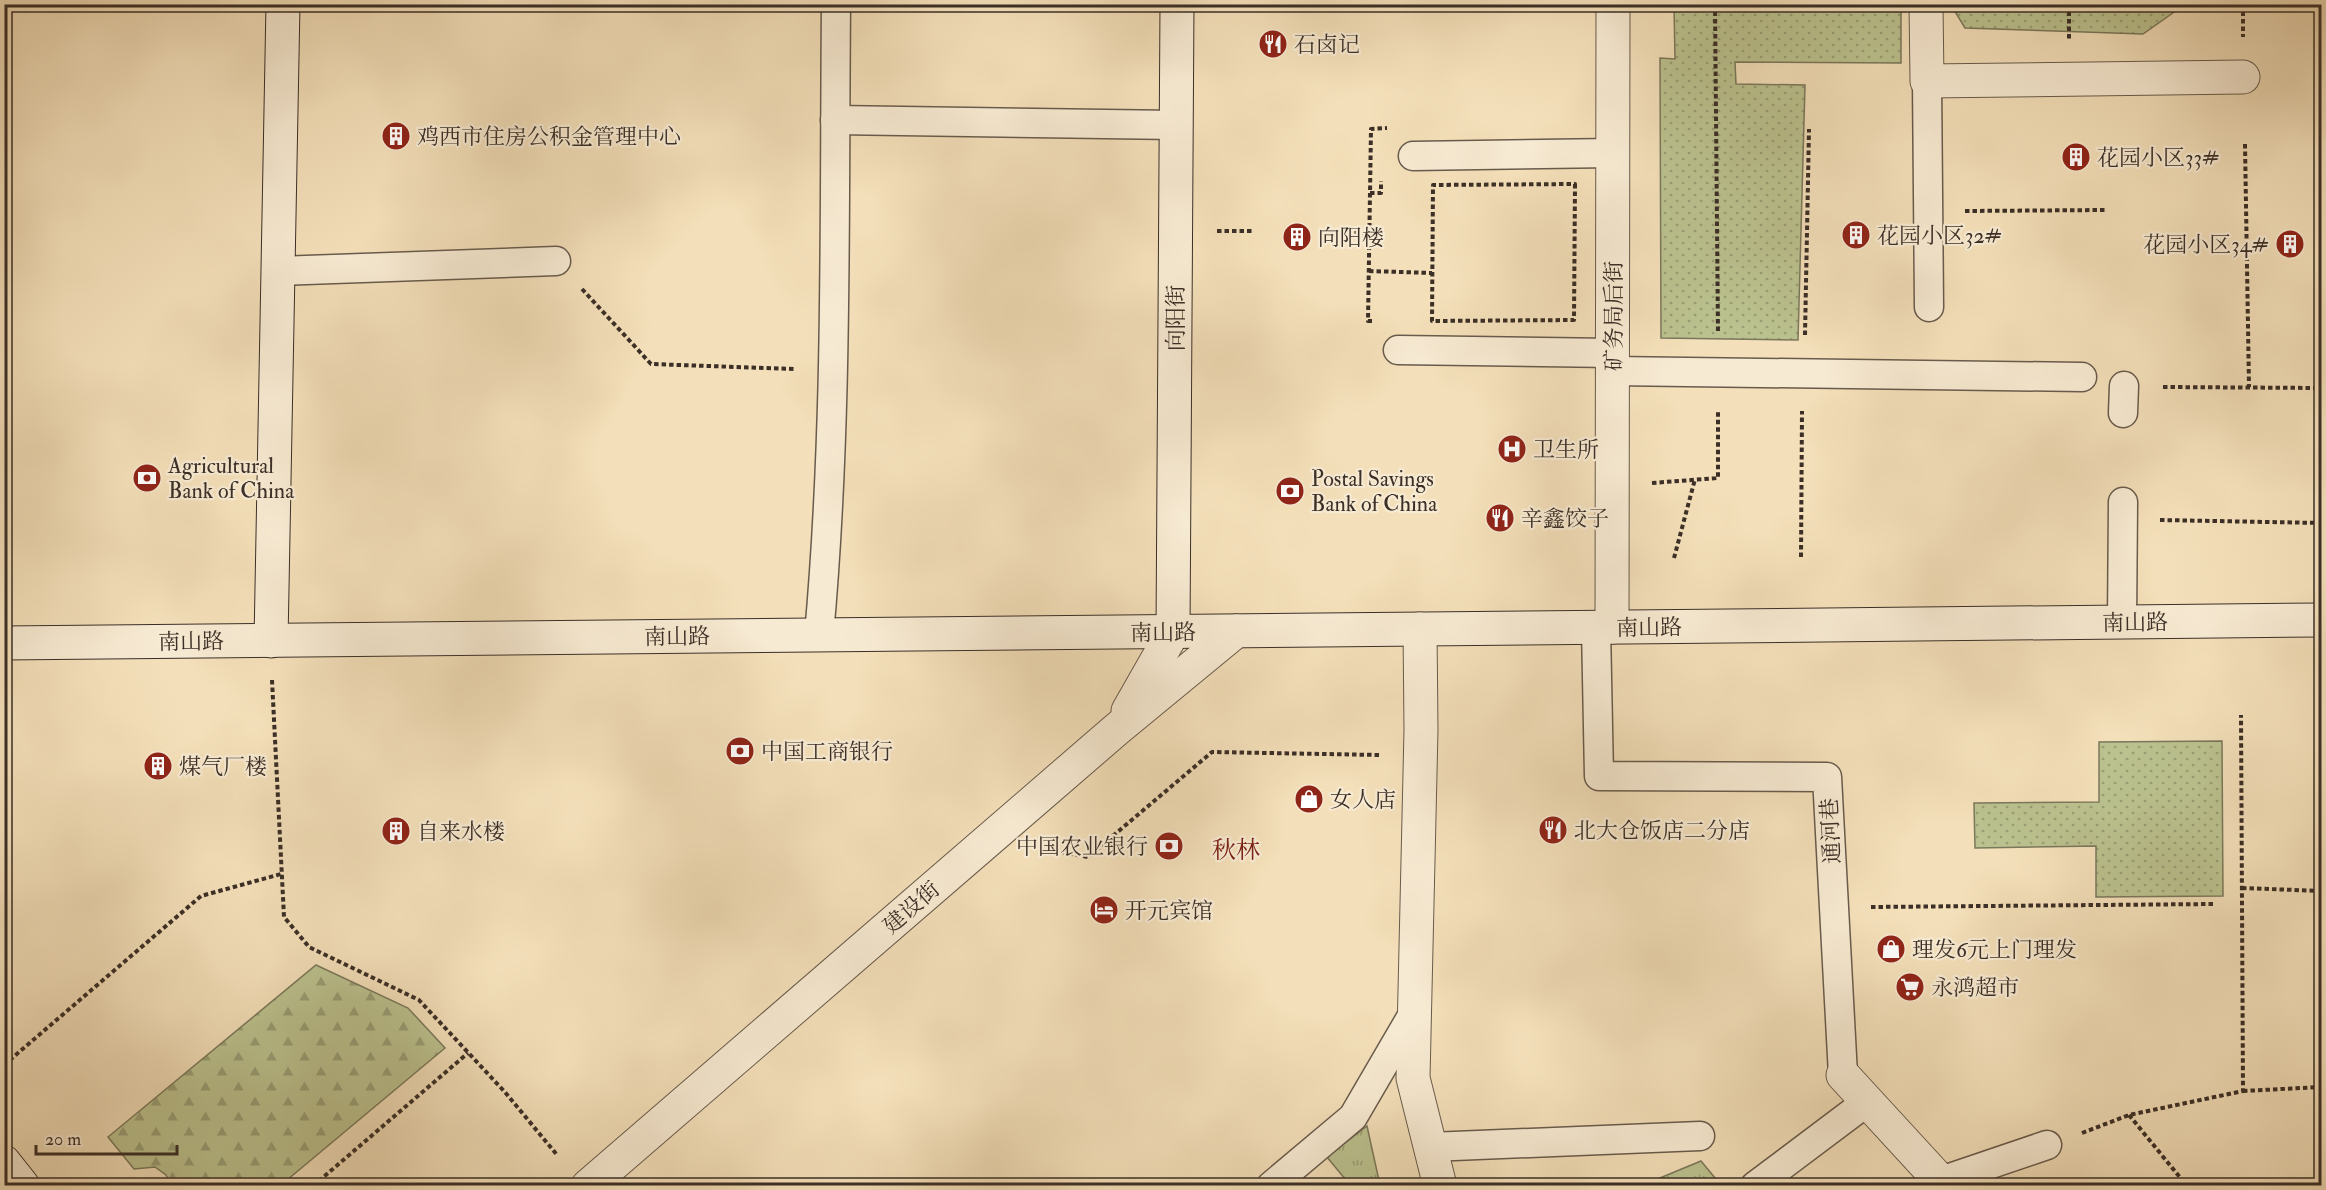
<svg xmlns="http://www.w3.org/2000/svg" width="2326" height="1190" viewBox="0 0 2326 1190" font-family="'IM FELL Double Pica','Noto Serif SC',serif">
  <style>
    .grass { fill: url(#grass-tufts); stroke: #7b785b; stroke-width: 1.5 }
    .forest { fill: url(#forest-firs); stroke: #7b785b; stroke-width: 1.5 }
    .park { fill: url(#park-dots); stroke: #7b785b; stroke-width: 1.5 }
    .lines { fill: none; stroke-linecap: round; stroke-linejoin: round }
    .lane-casing { stroke: #695b4c; stroke-width: 31 }
    .street-casing { stroke: #695b4c; stroke-width: 35 }
    .secondary-casing { stroke: #3b2f27; stroke-width: 35 }
    .path { stroke: #3b2f27; stroke-width: 4; stroke-dasharray: 4.5 3; stroke-linecap: butt }
    .lane { stroke: #f7ead2; stroke-width: 28 }
    .street { stroke: #f7ead2; stroke-width: 33 }
    .secondary { stroke: #f7ead2; stroke-width: 33 }
    .labels { text-anchor: middle; stroke-width: 4.5; stroke-linejoin: round; paint-order: stroke }
    .poi-label { font-size: 22px; fill: #3b2f27; stroke: #f7ead2; text-anchor: start }
    .street-label { font-size: 22px; fill: #3b2f27; stroke: #f7ead2 }
    .neighbourhood-label { font-size: 24px; fill: #7a1f14; stroke: #f7ead2 }
  </style>
  <defs>
    <pattern id="grass-tufts" width="24" height="20" patternUnits="userSpaceOnUse" patternTransform="scale(1.5)"><rect width="24" height="20" fill="#bbc28f"/><path d="M3 7l-1-3M5 7V3M7 7l1-3M15 17l-1-3M17 17v-4M19 17l1-3" fill="none" stroke="#999e75"/></pattern>
    <pattern id="forest-firs" width="22" height="20" patternUnits="userSpaceOnUse" patternTransform="scale(1.5)"><rect width="22" height="20" fill="#bbc28f"/><path d="M5 1l3.5 6h-7zM16 11l3.5 6h-7z" fill="#999e75"/></pattern>
    <pattern id="park-dots" width="8" height="8" patternUnits="userSpaceOnUse" patternTransform="scale(1.5)"><rect width="8" height="8" fill="#bbc28f"/><path d="M2 2h.1M6 6h.1" fill="none" stroke="#999e75" stroke-width="1.8" stroke-linecap="round"/></pattern>
  </defs>
  <rect width="100%" height="100%" fill="#f3dfb9"/>
  <filter id="stains"><feTurbulence type="fractalNoise" baseFrequency=".00333" numOctaves="4"/><feColorMatrix values="0 0 0 0 .2 0 0 0 0 .09 0 0 0 0 .02 0 0 0 .5 -.17"/></filter>
  <radialGradient id="worn" r=".72"><stop offset=".6" stop-color="#630" stop-opacity="0"/><stop offset="1" stop-color="#630" stop-opacity=".3"/></radialGradient>
  <!-- grass -->
  <g class="grass">
    <polygon points="1367,1126 1380,1185 1350,1185 1327,1157"/>
    <polygon points="1701,1161 1720,1184 1717,1185 1643,1185"/>
  </g>
  <!-- forest -->
  <polygon class="forest" points="316,965 408,1008 445,1048 281,1185 171,1185 166,1175 155,1167 134,1169 108,1137"/>
  <!-- park -->
  <g class="park">
    <polygon points="1674,5 1901,5 1901,63 1735,62 1736,84 1805,85 1798,340 1661,338 1660,58 1675,59"/>
    <polygon points="1951,5 2184,5 2143,34 1965,28"/>
    <polygon points="2222,741 2223,896 2096,897 2096,846 1975,848 1974,803 2099,802 2099,742"/>
  </g>
  <g class="lines">
    <!-- lane casing -->
    <g class="lane-casing">
      <g id="lane">
        <polyline points="1927,81 1929,307"/>
        <polyline points="835,120 1176,125"/>
        <polyline points="1413,156 1613,153"/>
        <polyline points="278,271 556,261"/>
        <polyline points="1398,350 1613,353"/>
        <polyline points="1613,371 2082,377"/>
        <polyline points="2123,413 2124,386"/>
        <polyline points="2122,623 2123,502"/>
        <polyline points="1596,628 1599,776 1827,777 1843,1075"/>
        <path d="M819,635C838,425 834,215 836,4"/>
        <polyline points="1430,1147 1700,1136"/>
        <polyline points="1941,1181 2047,1145"/>
        <polyline points="1271,1186 1353,1117 1416,1009"/>
        <polyline points="1755,1186 1868,1101"/>
      </g>
    </g>
    <!-- street casing -->
    <g class="street-casing">
      <g id="street">
        <polyline points="1926,4 1927,81 2243,77"/>
        <polyline points="1612,627 1613,4"/>
        <polyline points="1420,629 1421,730 1413,1078 1440,1186"/>
        <polyline points="1128,711 1173,632"/>
        <polyline points="1843,1075 1945,1186"/>
        <polyline points="588,1186 1117,729 1236,631"/>
      </g>
    </g>
    <!-- secondary casing -->
    <g class="secondary-casing">
      <g id="secondary">
        <polyline points="1173,632 1177,4"/>
        <polyline points="271,641 283,4"/>
        <polyline points="4,643 2322,620"/>
        <polyline points="4,1162 23,1186"/>
      </g>
    </g>
    <!-- path -->
    <g class="path">
      <polyline points="1715,4 1718,334"/>
      <polyline points="2069,4 2069,40"/>
      <polyline points="2243,4 2243,37"/>
      <polyline points="2245,144 2249,387"/>
      <polygon points="1575,184 1574,320 1432,321 1433,185"/>
      <polyline points="1370,193 1381,193 1381,181"/>
      <polyline points="1965,211 2106,210"/>
      <polyline points="1217,231 1252,231"/>
      <polyline points="1332,232 1370,233"/>
      <polyline points="1369,271 1432,273"/>
      <polyline points="582,289 651,364 794,369"/>
      <polyline points="1372,321 1368,321 1371,129 1387,128"/>
      <polyline points="1805,335 1809,129"/>
      <polyline points="2163,387 2322,388"/>
      <polyline points="1652,483 1718,478 1718,410"/>
      <polyline points="2160,520 2322,523"/>
      <polyline points="1801,557 1802,411"/>
      <polyline points="1674,558 1695,479"/>
      <polyline points="272,680 284,917 309,947 419,1000 504,1091 558,1156"/>
      <polyline points="1061,852 1088,857 1212,752 1380,755"/>
      <polyline points="2242,888 2322,891"/>
      <polyline points="1871,907 2213,904"/>
      <polyline points="4,1065 201,896 281,874"/>
      <polyline points="2243,1091 2322,1087"/>
      <polyline points="2129,1115 2187,1186"/>
      <polyline points="2082,1133 2129,1115 2243,1091 2241,715"/>
      <polyline points="313,1186 468,1053"/>
    </g>
    <!-- lane -->
    <use href="#lane" class="lane"/>
    <!-- street -->
    <use href="#street" class="street"/>
    <!-- secondary -->
    <use href="#secondary" class="secondary"/>
  </g>
  <!-- icons -->
  <defs>
    <g id="restaurant-disc" transform="scale(1.5)"><circle r="9.5" fill="#8f2418" stroke="#f7ead2"/><path d="M-5-6h1v4h1v-4h1v4h1v-4h1v5L-1.5 .5V6h-2V.5L-5-1ZM5-6V6H3V1.5H1.5Q1.5-4 5-6Z" fill="#fff"/></g>
    <g id="building-disc" transform="scale(1.5)"><circle r="9.5" fill="#8f2418" stroke="#f7ead2"/><path d="M-4-6H4V6H1V3H-1V6H-4ZM-2.5-4.3h1.7v1.8h-1.7ZM.8-4.3h1.7v1.8H.8ZM-2.5-1h1.7V.8h-1.7ZM.8-1h1.7V.8H.8Z" fill="#fff"/></g>
    <g id="hospital-disc" transform="scale(1.5)"><circle r="9.5" fill="#8f2418" stroke="#f7ead2"/><path d="M-5-5h3v3.5h4V-5h3V5h-3V1.5h-4V5h-3Z" fill="#fff"/></g>
    <g id="bank-disc" transform="scale(1.5)"><circle r="9.5" fill="#8f2418" stroke="#f7ead2"/><path d="M-6-4H6V4H-6ZM0-2.3a2.3 2.3 0 1 0 0 4.6a2.3 2.3 0 1 0 0-4.6Z" fill="#fff"/></g>
    <g id="shop-disc" transform="scale(1.5)"><circle r="9.5" fill="#8f2418" stroke="#f7ead2"/><path d="M-5-2.5h2.3a2.7 3.5 0 0 1 5.4 0H5L5.5 6h-11ZM-1.5-2.5h3a1.5 2.3 0 0 0-3 0Z" fill="#fff"/></g>
    <g id="hotel-disc" transform="scale(1.5)"><circle r="9.5" fill="#8f2418" stroke="#f7ead2"/><path d="M-6-4.5h1.5V1H6V5H4.5V3h-9V5H-6ZM-4 0a1.8 1.8 0 1 1 3.6 0ZM.5 0V-2.5h3Q6-2.5 6 0Z" fill="#fff"/></g>
    <g id="supermarket-disc" transform="scale(1.5)"><circle r="9.5" fill="#8f2418" stroke="#f7ead2"/><path d="M-6-5.5h2.5l.6 2H6L4.5 2H-2.5L-4.4-4H-6ZM-1.5 3.2a1.3 1.3 0 1 0 .1 0ZM3 3.2a1.3 1.3 0 1 0 .1 0Z" fill="#fff"/></g>
  </defs>
  <g fill-rule="evenodd">
    <use href="#restaurant-disc" x="1273" y="44"/>
    <use href="#building-disc" x="396" y="136"/>
    <use href="#building-disc" x="2076" y="157"/>
    <use href="#building-disc" x="1856" y="235"/>
    <use href="#building-disc" x="1297" y="237"/>
    <use href="#building-disc" x="2290" y="244"/>
    <use href="#hospital-disc" x="1512" y="449"/>
    <use href="#bank-disc" x="147" y="478"/>
    <use href="#bank-disc" x="1290" y="491"/>
    <use href="#restaurant-disc" x="1500" y="518"/>
    <use href="#bank-disc" x="740" y="751"/>
    <use href="#building-disc" x="158" y="766"/>
    <use href="#shop-disc" x="1309" y="799"/>
    <use href="#restaurant-disc" x="1553" y="830"/>
    <use href="#building-disc" x="396" y="831"/>
    <use href="#bank-disc" x="1169" y="846"/>
    <use href="#hotel-disc" x="1104" y="910"/>
    <use href="#shop-disc" x="1891" y="949"/>
    <use href="#supermarket-disc" x="1910" y="987"/>
  </g>
  <g class="labels">
    <!-- poi labels -->
    <g class="poi-label">
      <text x="1294" y="52">石卤记</text>
      <text x="417" y="144">鸡西市住房公积金管理中心</text>
      <text x="2097" y="165">花园小区33#</text>
      <text x="1877" y="243">花园小区32#</text>
      <text x="1318" y="245">向阳楼</text>
      <text x="2269" y="252" text-anchor="end">花园小区34#</text>
      <text x="1533" y="457">卫生所</text>
      <text x="168" y="473">Agricultural<tspan x="168" dy="25">Bank of China</tspan></text>
      <text x="1311" y="486">Postal Savings<tspan x="1311" dy="25">Bank of China</tspan></text>
      <text x="1521" y="526">辛鑫饺子</text>
      <text x="761" y="759">中国工商银行</text>
      <text x="179" y="774">煤气厂楼</text>
      <text x="1330" y="807">女人店</text>
      <text x="1574" y="838">北大仓饭店二分店</text>
      <text x="417" y="839">自来水楼</text>
      <text x="1148" y="854" text-anchor="end">中国农业银行</text>
      <text x="1125" y="918">开元宾馆</text>
      <text x="1912" y="957">理发6元上门理发</text>
      <text x="1931" y="995">永鸿超市</text>
    </g>
    <!-- street labels -->
    <g class="street-label">
      <text transform="translate(1613 316) rotate(-90)" y="8">矿务局后街</text>
      <text transform="translate(1175 318) rotate(-90)" y="8">向阳街</text>
      <text transform="translate(2135 622) rotate(-1)" y="8">南山路</text>
      <text transform="translate(1649 627) rotate(-1)" y="8">南山路</text>
      <text transform="translate(1163 632) rotate(-1)" y="8">南山路</text>
      <text transform="translate(677 636) rotate(-1)" y="8">南山路</text>
      <text transform="translate(191 641) rotate(-1)" y="8">南山路</text>
      <text transform="translate(1830 831) rotate(-93)" y="8">通河巷</text>
      <text transform="translate(911 907) rotate(-41)" y="8">建设街</text>
    </g>
    <!-- neighbourhood labels -->
    <g class="neighbourhood-label">
      <text x="1236" y="858">秋林</text>
    </g>
  </g>
  <!-- margin -->
  <rect width="2326" height="1190" fill="none" stroke="#f3dfb9" stroke-width="24"/>
  <rect x="6" y="6" width="2314" height="1178" fill="none" stroke="#3b2f27" stroke-width="3"/>
  <rect x="12" y="12" width="2302" height="1166" fill="none" stroke="#3b2f27" stroke-width="1.5"/>
  <!-- scale -->
  <path d="M36 1145v9h141v-9" fill="none" stroke="#3b2f27" stroke-width="3"/>
  <text x="45" y="1145" font-size="18" fill="#3b2f27" stroke="#f7ead2" stroke-width="4.5" paint-order="stroke">20 m</text>
  <rect width="100%" height="100%" filter="url(#stains)"/>
  <rect width="100%" height="100%" fill="url(#worn)"/>
</svg>
